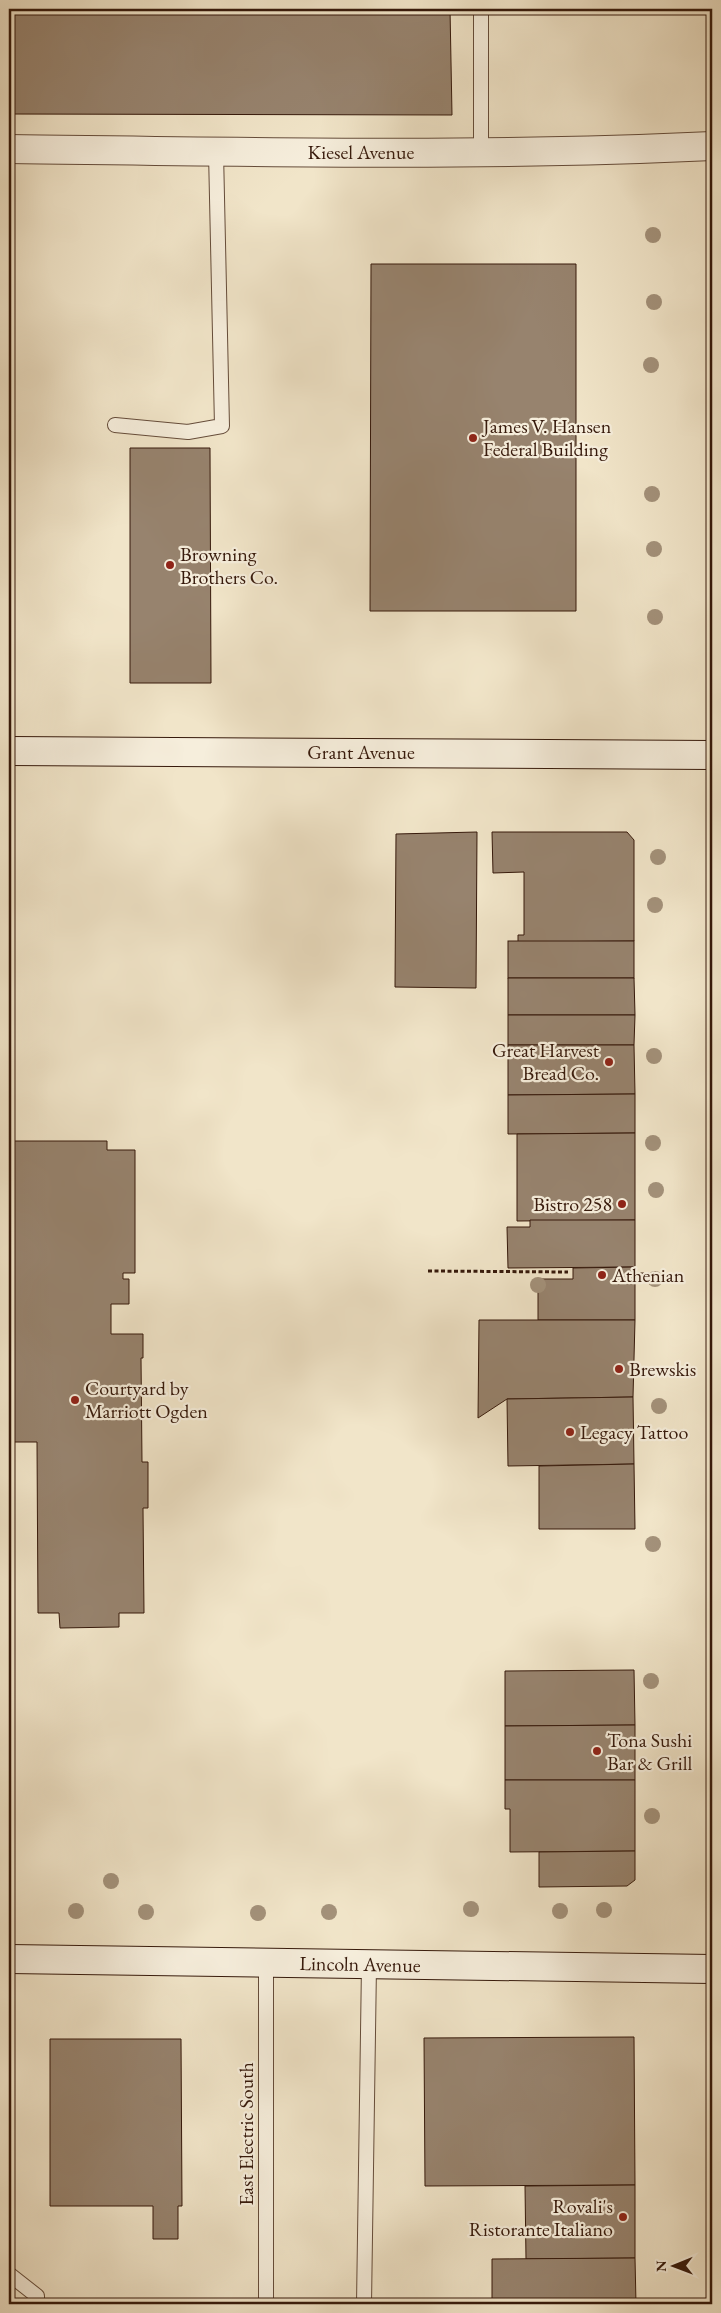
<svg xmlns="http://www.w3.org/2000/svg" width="721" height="2313" viewBox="0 0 721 2313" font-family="'EB Garamond',serif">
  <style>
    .building { fill: #97836e; stroke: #36190b }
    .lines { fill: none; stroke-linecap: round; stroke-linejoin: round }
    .lane-casing { stroke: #654c3a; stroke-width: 16 }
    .street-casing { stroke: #654c3a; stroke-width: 30 }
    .secondary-casing { stroke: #36190b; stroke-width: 30 }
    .path { stroke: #36190b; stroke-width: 3; stroke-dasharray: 4 2.5; stroke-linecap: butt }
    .lane { stroke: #f6eedc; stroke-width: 14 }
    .street { stroke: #f6eedc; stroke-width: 28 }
    .secondary { stroke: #f6eedc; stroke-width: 28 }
    .tree { fill: #a3917a }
    .poi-dot { fill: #8f2418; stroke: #f6eedc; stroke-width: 2 }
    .labels { text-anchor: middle; stroke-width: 4.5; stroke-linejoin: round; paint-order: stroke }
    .street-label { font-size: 20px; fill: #36190b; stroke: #f6eedc }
    .poi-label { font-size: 20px; fill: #36190b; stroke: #f6eedc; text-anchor: start }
  </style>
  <rect width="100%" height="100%" fill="#f1e5c9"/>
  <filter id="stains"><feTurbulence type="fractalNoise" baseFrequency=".004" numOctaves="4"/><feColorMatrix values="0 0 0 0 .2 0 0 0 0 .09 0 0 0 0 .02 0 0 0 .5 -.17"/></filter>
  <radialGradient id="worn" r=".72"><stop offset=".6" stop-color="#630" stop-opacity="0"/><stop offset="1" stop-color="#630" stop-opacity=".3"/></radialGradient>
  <!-- building -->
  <g class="building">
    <polygon points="9,9 450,9 452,115 9,114"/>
    <polygon points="371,264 576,264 576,611 370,611"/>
    <polygon points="130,448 210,448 211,683 130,683"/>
    <polygon points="9,565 12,565 14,679 9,680"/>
    <polygon points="477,832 476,988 395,987 396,834"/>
    <polygon points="492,832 627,832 634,840 634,941 518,942 518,935 524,935 524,872 493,873"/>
    <rect x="508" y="941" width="126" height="37"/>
    <polygon points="508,978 634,978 635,1015 508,1015"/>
    <polygon points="508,1015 635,1015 634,1045 508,1045"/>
    <polygon points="508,1045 634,1045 635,1094 508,1095"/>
    <polygon points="635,1094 635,1133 508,1134 508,1095"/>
    <polygon points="635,1133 635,1220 517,1221 517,1134"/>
    <polygon points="9,1141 107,1141 107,1150 135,1150 135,1273 123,1273 123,1279 129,1279 129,1304 111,1304 111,1334 143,1334 143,1358 141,1358 142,1462 148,1462 148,1508 143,1508 144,1613 119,1613 119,1627 60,1628 59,1613 38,1613 37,1442 9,1442"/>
    <polygon points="530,1220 635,1220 635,1267 508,1268 507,1227 530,1227"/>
    <polygon points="635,1267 635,1320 538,1320 538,1279 573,1279 573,1268"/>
    <polygon points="479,1320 635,1320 633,1397 507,1399 478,1418"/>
    <polygon points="633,1397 634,1464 508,1466 507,1399"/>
    <polygon points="634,1464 635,1529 539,1529 539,1466"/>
    <polygon points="634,1670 635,1725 505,1726 505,1671"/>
    <polygon points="635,1725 635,1780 505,1780 505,1726"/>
    <polygon points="505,1780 635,1780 635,1851 510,1852 510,1809 505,1809"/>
    <polygon points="635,1851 635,1880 627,1886 539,1887 539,1852"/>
    <polygon points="634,2037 635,2185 425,2186 424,2038"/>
    <polygon points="50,2039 181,2039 182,2206 178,2206 178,2239 153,2239 153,2206 50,2206"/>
    <polygon points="635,2185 635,2258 526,2259 525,2186"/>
    <polygon points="635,2258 636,2304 492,2304 492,2259"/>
  </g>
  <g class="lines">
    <!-- lane casing -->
    <g class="lane-casing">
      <g id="lane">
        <polyline points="481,9 481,152"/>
        <polyline points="115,425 188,432 222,426 216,152"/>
        <polyline points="266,1963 266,2304"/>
        <polyline points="9,2274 37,2296 37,2304"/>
        <polyline points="364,2304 369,1965"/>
      </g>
    </g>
    <!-- street casing -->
    <g class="street-casing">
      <path id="street" d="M9,149C243,152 478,157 712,146"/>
    </g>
    <!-- secondary casing -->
    <g class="secondary-casing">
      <g id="secondary">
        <polyline points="9,751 712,755"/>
        <polyline points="9,1959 712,1969"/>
      </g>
    </g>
    <!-- path -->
    <g class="path">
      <polyline points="428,1271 568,1272"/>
      <polyline points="640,1274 649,1274"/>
    </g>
    <!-- lane -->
    <use href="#lane" class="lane"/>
    <!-- street -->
    <use href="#street" class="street"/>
    <!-- secondary -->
    <use href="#secondary" class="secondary"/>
  </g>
  <!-- trees -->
  <g class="tree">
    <circle cx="653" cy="235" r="8"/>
    <circle cx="654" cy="302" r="8"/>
    <circle cx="651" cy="365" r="8"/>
    <circle cx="652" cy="494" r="8"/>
    <circle cx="654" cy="549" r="8"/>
    <circle cx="655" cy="617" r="8"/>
    <circle cx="658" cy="857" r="8"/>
    <circle cx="655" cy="905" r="8"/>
    <circle cx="654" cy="1056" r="8"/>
    <circle cx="653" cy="1143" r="8"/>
    <circle cx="656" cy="1190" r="8"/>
    <circle cx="655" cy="1279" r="8"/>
    <circle cx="538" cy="1285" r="8"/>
    <circle cx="659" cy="1406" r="8"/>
    <circle cx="653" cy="1544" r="8"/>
    <circle cx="651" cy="1681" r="8"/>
    <circle cx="652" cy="1816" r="8"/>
    <circle cx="111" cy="1881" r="8"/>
    <circle cx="471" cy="1909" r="8"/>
    <circle cx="604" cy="1910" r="8"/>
    <circle cx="76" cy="1911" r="8"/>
    <circle cx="560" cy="1911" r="8"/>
    <circle cx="146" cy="1912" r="8"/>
    <circle cx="329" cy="1912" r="8"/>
    <circle cx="258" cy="1913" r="8"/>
  </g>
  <!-- markers -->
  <g class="poi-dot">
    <circle cx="473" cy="438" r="5"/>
    <circle cx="170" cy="565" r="5"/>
    <circle cx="609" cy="1062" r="5"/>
    <circle cx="622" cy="1204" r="5"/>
    <circle cx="602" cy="1275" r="5"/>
    <circle cx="619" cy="1369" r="5"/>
    <circle cx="75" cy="1400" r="5"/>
    <circle cx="570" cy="1432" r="5"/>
    <circle cx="597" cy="1751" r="5"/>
    <circle cx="623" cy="2217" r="5"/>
  </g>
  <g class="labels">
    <!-- street labels -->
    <g class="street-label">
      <text x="361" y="159">Kiesel Avenue</text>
      <text x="361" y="759">Grant Avenue</text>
      <text transform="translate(360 1964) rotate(1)" y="7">Lincoln Avenue</text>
      <text transform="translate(246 2134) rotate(-90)" y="7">East Electric South</text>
    </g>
    <!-- poi labels -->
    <g class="poi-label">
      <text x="483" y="433">James V. Hansen<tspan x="483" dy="23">Federal Building</tspan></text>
      <text x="180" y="561">Browning<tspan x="180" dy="23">Brothers Co.</tspan></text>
      <text x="599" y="1057" text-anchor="end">Great Harvest<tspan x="599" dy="23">Bread Co.</tspan></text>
      <text x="612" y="1211" text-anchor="end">Bistro 258</text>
      <text x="612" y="1282">Athenian</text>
      <text x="629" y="1376">Brewskis</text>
      <text x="85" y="1395">Courtyard by<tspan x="85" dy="23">Marriott Ogden</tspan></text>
      <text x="580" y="1439">Legacy Tattoo</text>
      <text x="607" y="1747">Tona Sushi<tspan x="607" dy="23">Bar &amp; Grill</tspan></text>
      <text x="613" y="2213" text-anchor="end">Rovali's<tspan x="613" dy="23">Ristorante Italiano</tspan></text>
    </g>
  </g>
  <!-- margin -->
  <rect width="721" height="2313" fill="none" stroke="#f1e5c9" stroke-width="30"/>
  <rect x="10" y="10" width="701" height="2293" fill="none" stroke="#36190b" stroke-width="2.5"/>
  <rect x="15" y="15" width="691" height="2283" fill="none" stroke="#36190b"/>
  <!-- north arrow -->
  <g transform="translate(674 2266) rotate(269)" stroke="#f6eedc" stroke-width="4" paint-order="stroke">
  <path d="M0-4L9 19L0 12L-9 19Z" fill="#36190b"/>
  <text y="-8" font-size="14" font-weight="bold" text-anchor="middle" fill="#36190b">N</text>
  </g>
  <rect width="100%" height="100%" filter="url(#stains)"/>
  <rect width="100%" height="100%" fill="url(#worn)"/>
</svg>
